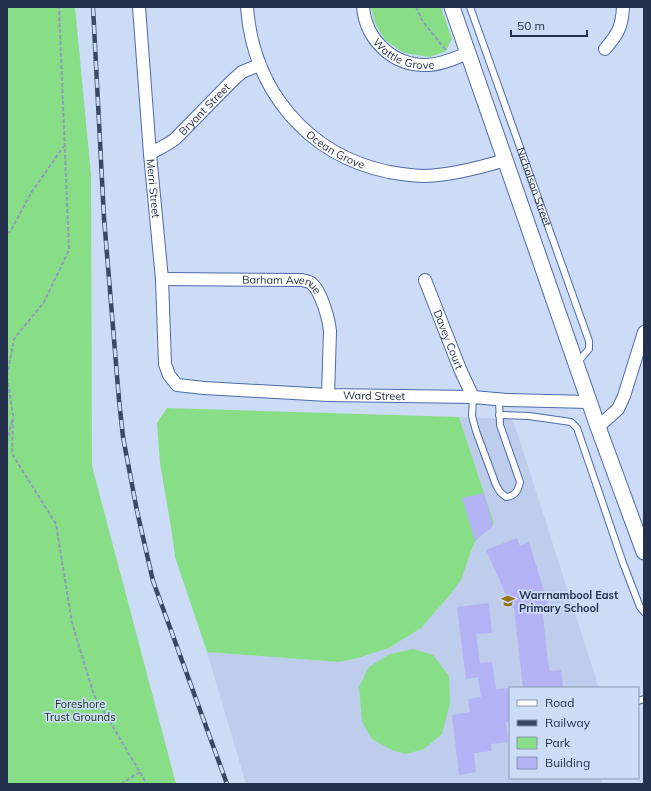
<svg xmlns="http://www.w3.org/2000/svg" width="651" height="791" viewBox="0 0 651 791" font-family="Mulish,sans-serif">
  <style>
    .built { fill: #becdeb }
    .green { fill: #88dd87 }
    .building { fill: #b2b2f5 }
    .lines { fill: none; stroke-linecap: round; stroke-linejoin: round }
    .service-casing { stroke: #4c6aa8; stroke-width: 8 }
    .minor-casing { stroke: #4c6aa8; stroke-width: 14 }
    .tertiary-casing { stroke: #4c6aa8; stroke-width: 17 }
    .path { stroke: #8f9db8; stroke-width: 2; stroke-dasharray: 4 2; stroke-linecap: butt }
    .service { stroke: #fff; stroke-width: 6 }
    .minor { stroke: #fff; stroke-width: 12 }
    .tertiary { stroke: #fff; stroke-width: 15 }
    .rail-casing { stroke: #3b4863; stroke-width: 4.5 }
    .rail { stroke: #ccdbf6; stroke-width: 3; stroke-dasharray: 9; stroke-linecap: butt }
    .labels { text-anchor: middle; stroke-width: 3.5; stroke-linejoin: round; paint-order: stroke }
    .street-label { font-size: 11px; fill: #24314c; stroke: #ccdbf6 }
    .poi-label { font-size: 11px; font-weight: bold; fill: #24314c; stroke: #ccdbf6; text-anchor: start }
    .park-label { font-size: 11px; fill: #123813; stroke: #ccdbf6 }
  </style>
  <rect width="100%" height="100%" fill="#ccdbf6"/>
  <!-- built -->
  <polygon class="built" points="459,417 511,419 516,429 599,688 510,688 510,778 601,778 602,784 246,784 207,652 339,662 358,658 389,648 421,628 450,595 461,580 474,543 494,523"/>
  <!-- green -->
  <g class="green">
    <polygon points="7,7 75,7 91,175 92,466 176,784 7,784"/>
    <polygon points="371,7 441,7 452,39 446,51 430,57 404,53 385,40 375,23"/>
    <polygon points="167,408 459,417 494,523 474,543 461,580 450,595 421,628 389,648 358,658 339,662 207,652 175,557 172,533 160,463 157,423"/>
    <polygon points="413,649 433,655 449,676 450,703 442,734 424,749 406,754 392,750 372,739 362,722 359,687 369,667 390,654"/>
  </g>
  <!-- building -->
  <g class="building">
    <polygon points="484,493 493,526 475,541 462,498"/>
    <polygon points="517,538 520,546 529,542 549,607 542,607 548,663 550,671 561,670 563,688 523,688 514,608 512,608 486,550"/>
    <polygon points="489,603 492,633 476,634 480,663 492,662 496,689 510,688 510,722 506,722 508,742 491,744 492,751 474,753 476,772 459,775 452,715 470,712 468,699 481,697 478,677 466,679 457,607"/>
  </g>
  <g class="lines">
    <!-- service casing -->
    <g class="service-casing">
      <g id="service">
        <path id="s1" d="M470,7L589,341V349L577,363"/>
        <path d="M473,397L472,416L476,431L496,485L500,492L506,497C515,496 518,491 520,482L500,425L499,399"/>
        <polyline points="499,415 529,416 571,422 577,428 623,563 640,607 644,612"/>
        <polyline points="638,701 644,699"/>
      </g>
    </g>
    <!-- minor casing -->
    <g class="minor-casing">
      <g id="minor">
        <path id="s2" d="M139,7L150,154L162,279L165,364L169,375L177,385L204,388L328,395L473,397L507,400L589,402"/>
        <path id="s3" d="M247,7C253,90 307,155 389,172C401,174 413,176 425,176C452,175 479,168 505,160"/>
        <path id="s4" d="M363,7C366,40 393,66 427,65C441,65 455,58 468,53"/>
        <path d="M605,49C618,34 622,27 623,7"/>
        <path id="s5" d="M150,154C158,149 167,145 175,139L232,81L242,72L259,65"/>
        <path id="s6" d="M162,279L302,280C304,281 309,281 311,283C321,290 329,320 330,331L328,395"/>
        <path id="s7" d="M425,280L460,369L473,397"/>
        <polyline points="598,427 618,409 624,396 644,332"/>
      </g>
    </g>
    <!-- tertiary casing -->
    <g class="tertiary-casing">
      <polyline id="tertiary" points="452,7 598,427 644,552"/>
    </g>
    <!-- path -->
    <g class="path">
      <polyline points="416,7 423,22 446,50"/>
      <polyline points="7,233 10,232 31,193 64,146"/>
      <polyline points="7,376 14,339 44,302 69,250 59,7"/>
      <polyline points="7,377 13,415 12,454 56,524 72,623 94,695 147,784"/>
      <polyline points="7,442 12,420"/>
      <polyline points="121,784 140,772"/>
    </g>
    <!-- service -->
    <use href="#service" class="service"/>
    <!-- minor -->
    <use href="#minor" class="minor"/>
    <!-- tertiary -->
    <use href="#tertiary" class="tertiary"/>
    <!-- rail casing -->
    <g class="rail-casing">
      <polyline id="rail" points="93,7 104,218 119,400 123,437 137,511 153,581 227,784"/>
    </g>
    <!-- rail -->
    <use href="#rail" class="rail"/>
  </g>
  <!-- icons -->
  <defs>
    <g id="school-bare" transform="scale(1.08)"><path d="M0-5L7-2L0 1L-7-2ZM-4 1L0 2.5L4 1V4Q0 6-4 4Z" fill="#96721b" stroke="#ccdbf6" stroke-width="2.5" paint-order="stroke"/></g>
  </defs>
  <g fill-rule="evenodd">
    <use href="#school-bare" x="508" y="601"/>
  </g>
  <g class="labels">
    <!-- street labels -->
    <g class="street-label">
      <text dy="4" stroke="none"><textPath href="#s4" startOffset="69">Wattle Grove</textPath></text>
      <text dy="4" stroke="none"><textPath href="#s5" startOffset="71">Bryant Street</textPath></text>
      <text dy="4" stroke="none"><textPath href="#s3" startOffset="176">Ocean Grove</textPath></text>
      <text dy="4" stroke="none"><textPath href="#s1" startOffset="191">Nicholson Street</textPath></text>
      <text dy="4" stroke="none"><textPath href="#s2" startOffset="182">Merri Street</textPath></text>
      <text dy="4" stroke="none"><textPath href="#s6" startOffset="121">Barham Avenue</textPath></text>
      <text dy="4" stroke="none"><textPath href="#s7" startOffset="64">Davey Court</textPath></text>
      <text dy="4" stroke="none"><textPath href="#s2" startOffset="580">Ward Street</textPath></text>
    </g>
    <!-- poi labels -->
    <g class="poi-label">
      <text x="519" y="599">Warrnambool East<tspan x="519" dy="13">Primary School</tspan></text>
    </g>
    <!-- park labels -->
    <g class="park-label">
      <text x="80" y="708">Foreshore<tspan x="80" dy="13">Trust Grounds</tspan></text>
    </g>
  </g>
  <!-- border -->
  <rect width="651" height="791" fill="none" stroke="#24314c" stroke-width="16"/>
  <!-- legend -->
  <rect x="509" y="687" width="130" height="92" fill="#ccdbf6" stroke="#8997b2"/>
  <rect x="517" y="700" width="20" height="6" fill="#ffffff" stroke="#8997b2"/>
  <text x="545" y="707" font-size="12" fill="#24314c">Road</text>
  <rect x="517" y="720" width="20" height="6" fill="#3b4863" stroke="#8997b2"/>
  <text x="545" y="727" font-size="12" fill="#24314c">Railway</text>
  <rect x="517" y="737" width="20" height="12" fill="#88dd87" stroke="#8997b2"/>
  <text x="545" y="747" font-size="12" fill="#24314c">Park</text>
  <rect x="517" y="757" width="20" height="12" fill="#b2b2f5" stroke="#8997b2"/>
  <text x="545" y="767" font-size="12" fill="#24314c">Building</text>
  <!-- scale -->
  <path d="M511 30v6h76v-6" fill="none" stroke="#24314c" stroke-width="2"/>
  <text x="517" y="30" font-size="12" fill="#24314c" stroke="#ccdbf6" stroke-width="3" paint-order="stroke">50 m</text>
</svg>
